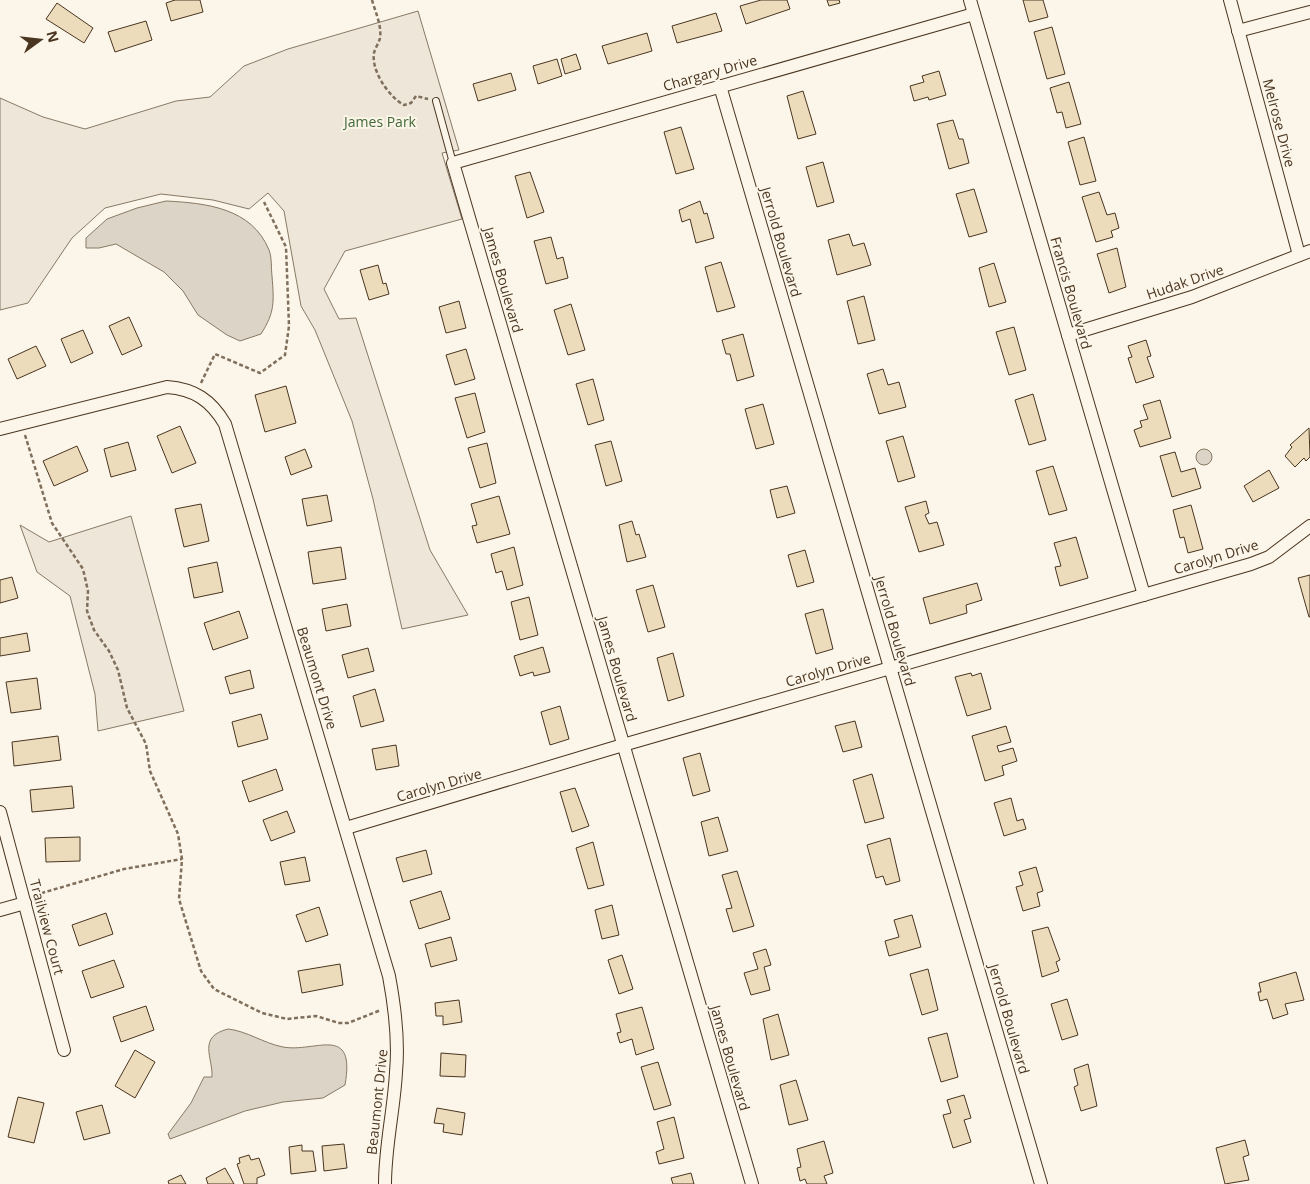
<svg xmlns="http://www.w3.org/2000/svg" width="1310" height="1184" viewBox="0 0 1310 1184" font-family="'Open Sans',sans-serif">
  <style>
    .green { fill: #ede6d9; stroke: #887966 }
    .water { fill: #dcd4c6; stroke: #887966 }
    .building { fill: #ecdcbc; stroke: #4a3520 }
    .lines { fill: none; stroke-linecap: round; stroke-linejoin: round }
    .service-casing { stroke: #4a3520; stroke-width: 8 }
    .minor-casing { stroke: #4a3520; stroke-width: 14 }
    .path { stroke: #7f6f5c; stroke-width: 2.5; stroke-dasharray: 4 2.5; stroke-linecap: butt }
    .service { stroke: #fbf6e9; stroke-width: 6 }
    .minor { stroke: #fbf6e9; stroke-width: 12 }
    .labels { text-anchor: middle; stroke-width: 4; stroke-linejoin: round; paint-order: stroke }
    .street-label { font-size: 14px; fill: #4a3520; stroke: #fbf6e9 }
    .park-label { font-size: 14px; fill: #436837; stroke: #fbf6e9 }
  </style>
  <rect width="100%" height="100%" fill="#fbf6e9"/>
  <!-- green -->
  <g class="green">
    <polygon points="418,11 459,150 442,153 462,219 345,251 324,289 339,319 356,318 430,550 468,615 402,629 373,499 352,421 315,330 301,306 284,211 268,193 249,209 213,200 161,194 105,208 72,238 28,303 0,310 0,98 43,117 85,129 176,101 210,97 244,66 288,49"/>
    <polygon points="131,516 184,711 98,731 95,694 70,596 37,572 20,525 49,542"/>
  </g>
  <!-- water -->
  <g class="water">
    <path d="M166,201C206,203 252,208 269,250C272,257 271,268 272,276C274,302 275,312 261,334L240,341L227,335L198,315L183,291L164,272L116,244L99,248H86V238L107,219L137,208Z"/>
    <circle cx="1204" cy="457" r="8"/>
    <path d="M228,1029C247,1031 263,1043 283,1047C315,1053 356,1023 345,1085L323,1098L283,1102L245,1111L170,1139L168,1134L191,1103L204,1077H212C213,1057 197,1037 228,1029Z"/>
  </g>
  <!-- building -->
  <g class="building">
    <polygon points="175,0 200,0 203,12 171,21 166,3"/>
    <polygon points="761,0 787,0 790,9 746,24 740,6"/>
    <polygon points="827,0 839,0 840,3 829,6"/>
    <polygon points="1023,0 1043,0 1048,17 1029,22"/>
    <polygon points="57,3 93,28 84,43 46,19"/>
    <polygon points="716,13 722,31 677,43 672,26"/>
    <polygon points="146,21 152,40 115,52 108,32"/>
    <polygon points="1052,27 1065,74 1047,79 1034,32"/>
    <polygon points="647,33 652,51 608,64 602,46"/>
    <polygon points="576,54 581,69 565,74 561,59"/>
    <polygon points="557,59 562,76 538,84 533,66"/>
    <polygon points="939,71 946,95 929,100 928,97 914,101 910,86 924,82 922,76"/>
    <polygon points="511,73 516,90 478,101 473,84"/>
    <polygon points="1069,82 1081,124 1066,128 1062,112 1057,113 1050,88"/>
    <polygon points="803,91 816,134 798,139 787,96"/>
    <polygon points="953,120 959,139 963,139 969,163 949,169 937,124"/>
    <polygon points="681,127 694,169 676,174 664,132"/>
    <polygon points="1084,137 1096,181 1080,185 1068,142"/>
    <polygon points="823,162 834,202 817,207 806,167"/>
    <polygon points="530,172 544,212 527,218 515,176"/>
    <polygon points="974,189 987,232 969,237 956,194"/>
    <polygon points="1099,192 1107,215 1115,213 1119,228 1111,231 1113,237 1096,242 1082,197"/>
    <polygon points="700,201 704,214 707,213 714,238 696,243 690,219 682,222 679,210"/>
    <polygon points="849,234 853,246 864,243 871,265 837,275 828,240"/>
    <polygon points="551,237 557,259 563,257 568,278 546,284 534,241"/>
    <polygon points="1117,248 1126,287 1109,293 1097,254"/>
    <polygon points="721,262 735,307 717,312 705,267"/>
    <polygon points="994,263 1006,302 989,307 979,268"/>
    <polygon points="378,265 383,284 386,283 389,294 369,300 360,270"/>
    <polygon points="864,296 875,340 858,344 847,301"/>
    <polygon points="459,301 466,328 446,333 439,307"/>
    <polygon points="571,304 585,350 568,355 554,310"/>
    <polygon points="129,317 142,346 122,355 109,326"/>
    <polygon points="1014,327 1026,370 1009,375 996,332"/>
    <polygon points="83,330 93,353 71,363 61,339"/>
    <polygon points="743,334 754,376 737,381 730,354 726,354 722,340"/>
    <polygon points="1146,340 1151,356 1147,357 1154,377 1136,383 1128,358 1132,357 1128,346"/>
    <polygon points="36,346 46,366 17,379 8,359"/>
    <polygon points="466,349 475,379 455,385 446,355"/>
    <polygon points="883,369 888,385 899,382 906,407 879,414 867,374"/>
    <polygon points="593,379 604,420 588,425 576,384"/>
    <polygon points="286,386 296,423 265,432 255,395"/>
    <polygon points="475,393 485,432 467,438 455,398"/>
    <polygon points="1033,394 1046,440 1029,445 1015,400"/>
    <polygon points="1160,400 1171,438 1140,447 1134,430 1142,427 1140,421 1148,419 1143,405"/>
    <polygon points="763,404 774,444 756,449 745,409"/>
    <polygon points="180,426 196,463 172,473 157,436"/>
    <polygon points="1309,428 1310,457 1306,461 1304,458 1295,467 1285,456 1292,447 1290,445"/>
    <polygon points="903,436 915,477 898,482 886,441"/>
    <polygon points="611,441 622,481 606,486 595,445"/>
    <polygon points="128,442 136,470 111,477 104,449"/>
    <polygon points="487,443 496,483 480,488 468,448"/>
    <polygon points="77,446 88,471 54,486 43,461"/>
    <polygon points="305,449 312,467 291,475 285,457"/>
    <polygon points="1175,452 1181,472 1195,468 1201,488 1172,497 1160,456"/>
    <polygon points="1053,466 1067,510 1049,515 1036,471"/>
    <polygon points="1269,470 1279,488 1253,502 1244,486"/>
    <polygon points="787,486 795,513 777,518 770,490"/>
    <polygon points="327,495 332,521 307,526 302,499"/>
    <polygon points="499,496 510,534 477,543 472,526 477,525 471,504"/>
    <polygon points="926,501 929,513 925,515 929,524 937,522 944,545 919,552 905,507"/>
    <polygon points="201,504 209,541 184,547 175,509"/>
    <polygon points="1191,505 1203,549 1188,553 1184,537 1180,538 1173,510"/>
    <polygon points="632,521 636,535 639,534 646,557 627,562 619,525"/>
    <polygon points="1076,537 1088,578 1060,586 1055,567 1061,566 1054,543"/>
    <polygon points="341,547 346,579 313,584 308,552"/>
    <polygon points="514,547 523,585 507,590 502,571 496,573 491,554"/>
    <polygon points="805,550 814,582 797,587 788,555"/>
    <polygon points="217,562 223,592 194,598 188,568"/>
    <polygon points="1310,575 1310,617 1309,617 1298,578"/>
    <polygon points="12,577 18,598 0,603 0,580"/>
    <polygon points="977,583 982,600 966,605 967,613 930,624 923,598"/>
    <polygon points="653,585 665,627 648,632 636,590"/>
    <polygon points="529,597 538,635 520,640 511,602"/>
    <polygon points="347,604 351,626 326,631 322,609"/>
    <polygon points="823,609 833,649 816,654 805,614"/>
    <polygon points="239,611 248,638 213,650 204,623"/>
    <polygon points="27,633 30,651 0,656 0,638"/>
    <polygon points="543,647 550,672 534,676 533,672 520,676 514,656"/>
    <polygon points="368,648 374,671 348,678 342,655"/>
    <polygon points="673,653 684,696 668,701 657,658"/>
    <polygon points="250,670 254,688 230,694 225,677"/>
    <polygon points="971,673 972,676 981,673 991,709 967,716 955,677"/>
    <polygon points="37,678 41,709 11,713 6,682"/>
    <polygon points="375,689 384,721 361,727 353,696"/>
    <polygon points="560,706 569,739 550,745 541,712"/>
    <polygon points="261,714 268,739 238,747 232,722"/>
    <polygon points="855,721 862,747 843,752 835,726"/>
    <polygon points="1006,726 1011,742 997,746 999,752 1013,748 1017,761 1002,766 1004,775 985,781 972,736"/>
    <polygon points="58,736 61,760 14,766 12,742"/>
    <polygon points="396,745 399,766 376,770 372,749"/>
    <polygon points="700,753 710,791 693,796 683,758"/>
    <polygon points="276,769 283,790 249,802 242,781"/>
    <polygon points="872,774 884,818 865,823 853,780"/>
    <polygon points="72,786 74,808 32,812 30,790"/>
    <polygon points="575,788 589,826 572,832 560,792"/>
    <polygon points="1011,798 1017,821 1023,819 1026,829 1004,836 994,803"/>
    <polygon points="287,811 295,832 271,841 263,820"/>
    <polygon points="718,817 728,851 709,856 701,822"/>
    <polygon points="80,837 80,861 46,862 45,838"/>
    <polygon points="890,838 900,881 886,885 883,876 876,878 867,845"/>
    <polygon points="593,842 604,885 588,889 576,848"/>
    <polygon points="426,850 432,874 403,882 396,858"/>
    <polygon points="305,857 310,881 285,885 280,862"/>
    <polygon points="1036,867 1043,891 1037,893 1040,906 1023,911 1016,887 1023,885 1019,872"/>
    <polygon points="737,871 754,926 733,932 726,909 732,908 722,875"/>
    <polygon points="441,891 450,919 419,929 410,901"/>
    <polygon points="612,905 619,935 602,939 595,910"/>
    <polygon points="319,907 328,935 306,942 296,915"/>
    <polygon points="106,913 113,934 79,946 72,925"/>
    <polygon points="912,915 921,947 889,956 885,941 899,937 894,920"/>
    <polygon points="1048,927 1060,960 1056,962 1059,971 1042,977 1032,931"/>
    <polygon points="451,937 457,960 431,967 425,944"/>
    <polygon points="766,949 771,965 764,967 770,990 751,995 744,973 758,969 753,953"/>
    <polygon points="622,955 633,989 619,994 608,960"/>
    <polygon points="114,960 124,987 91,998 82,971"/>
    <polygon points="340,964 343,985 302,993 298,971"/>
    <polygon points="928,969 938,1010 922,1015 910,974"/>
    <polygon points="1296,972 1304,1000 1285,1004 1288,1014 1273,1019 1267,999 1260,1001 1258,992 1261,992 1259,983"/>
    <polygon points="1067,999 1078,1035 1062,1040 1051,1004"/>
    <polygon points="459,1000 462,1022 443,1025 443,1016 436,1016 435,1003"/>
    <polygon points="146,1006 154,1030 121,1042 113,1017"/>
    <polygon points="642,1007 654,1049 636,1055 632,1039 620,1043 617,1033 621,1032 616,1014"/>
    <polygon points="778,1014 789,1055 771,1060 763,1019"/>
    <polygon points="947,1033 958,1077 941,1082 928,1038"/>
    <polygon points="135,1050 155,1062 135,1098 115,1086"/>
    <polygon points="441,1053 466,1055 465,1077 440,1076"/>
    <polygon points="658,1062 671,1105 654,1110 641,1067"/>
    <polygon points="1088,1064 1097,1106 1081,1111 1074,1087 1078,1085 1074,1069"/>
    <polygon points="796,1080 808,1120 789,1125 780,1085"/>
    <polygon points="964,1095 971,1118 964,1120 971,1142 953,1148 943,1115 951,1113 947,1100"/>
    <polygon points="18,1097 44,1103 34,1143 8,1137"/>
    <polygon points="102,1105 110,1133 84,1140 76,1112"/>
    <polygon points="437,1108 465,1113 462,1135 443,1132 444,1124 434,1123"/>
    <polygon points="674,1117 684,1158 659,1164 656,1152 664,1149 657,1122"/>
    <polygon points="1245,1140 1249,1155 1243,1157 1249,1180 1225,1184 1216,1148"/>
    <polygon points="824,1141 833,1173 824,1176 827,1184 807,1184 805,1179 800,1181 797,1168 801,1167 797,1149"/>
    <polygon points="344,1144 347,1168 324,1171 322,1146"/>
    <polygon points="302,1145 302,1151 313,1151 316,1171 291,1174 289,1147"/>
    <polygon points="249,1155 251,1160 259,1158 265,1175 257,1178 257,1184 244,1184 237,1164 240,1163 239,1158"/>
    <polygon points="225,1168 234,1184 208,1184 206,1178"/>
    <polygon points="691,1173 694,1184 673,1184 671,1178"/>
    <polygon points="181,1175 186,1184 169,1184 168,1181"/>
  </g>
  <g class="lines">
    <!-- service casing -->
    <g class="service-casing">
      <polyline id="service" points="436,101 453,163"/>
    </g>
    <!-- minor casing -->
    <g class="minor-casing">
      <g id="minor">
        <polyline points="970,0 1144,595"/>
        <polyline points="1230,0 1299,255"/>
        <polyline points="1238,31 1310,12"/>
        <polyline points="720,86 1041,1184"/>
        <polyline points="1068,335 1192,297 1310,251"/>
        <path d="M0,429L167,387C194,389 211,400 225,424L389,976C395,1008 399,1040 396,1072C394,1110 385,1146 385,1184"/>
        <polyline points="0,812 64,1050"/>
        <polyline points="346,828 623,745 1251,564 1269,557 1310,526"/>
        <polyline points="0,910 25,903"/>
        <polyline points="752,1184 453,163 974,14"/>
      </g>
    </g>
    <!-- path -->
    <g class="path">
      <path d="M372,0C375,11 382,26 380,38C379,43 375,48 374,53C371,71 389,97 404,105L411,103L416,96L428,99"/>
      <polyline points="201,383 215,354 260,373 285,355 289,326 286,247 264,202"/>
      <polyline points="25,435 52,523 83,569 88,591 87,611 94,630 109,651 118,670 127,708 146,744 150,771 178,834 182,859 179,899 201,971 214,989 262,1013 287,1019 316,1016 339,1023 348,1023 381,1010"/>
      <polyline points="35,895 124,869 182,859"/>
    </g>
    <!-- service -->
    <use href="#service" class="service"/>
    <!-- minor -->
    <use href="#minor" class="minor"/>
  </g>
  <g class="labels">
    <!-- street labels -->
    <g class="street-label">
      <text transform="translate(710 73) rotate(-16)" y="5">Chargary Drive</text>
      <text transform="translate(1279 123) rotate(75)" y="5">Melrose Drive</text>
      <text transform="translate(781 242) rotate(74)" y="5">Jerrold Boulevard</text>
      <text transform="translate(503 280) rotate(74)" y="5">James Boulevard</text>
      <text transform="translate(1185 282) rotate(-19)" y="5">Hudak Drive</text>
      <text transform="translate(1071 293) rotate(74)" y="5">Francis Boulevard</text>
      <text transform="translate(1216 557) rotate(-17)" y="5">Carolyn Drive</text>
      <text transform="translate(895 631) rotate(74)" y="5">Jerrold Boulevard</text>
      <text transform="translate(617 669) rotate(74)" y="5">James Boulevard</text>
      <text transform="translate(828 670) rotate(-16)" y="5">Carolyn Drive</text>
      <text transform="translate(317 678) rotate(73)" y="5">Beaumont Drive</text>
      <text transform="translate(439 785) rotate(-16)" y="5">Carolyn Drive</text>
      <text transform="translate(47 927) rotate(75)" y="5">Trailview Court</text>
      <text transform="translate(1009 1019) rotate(74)" y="5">Jerrold Boulevard</text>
      <text transform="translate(730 1058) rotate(74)" y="5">James Boulevard</text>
      <text transform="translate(377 1102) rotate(-84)" y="5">Beaumont Drive</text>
    </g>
    <!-- park labels -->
    <g class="park-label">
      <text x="380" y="127">James Park</text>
    </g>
  </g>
  <!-- north arrow -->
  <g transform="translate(40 40) rotate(75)" stroke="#fbf6e9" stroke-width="4" paint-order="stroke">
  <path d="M0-4L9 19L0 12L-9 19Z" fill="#4a3520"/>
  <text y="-8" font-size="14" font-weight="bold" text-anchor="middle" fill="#4a3520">N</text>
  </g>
</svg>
